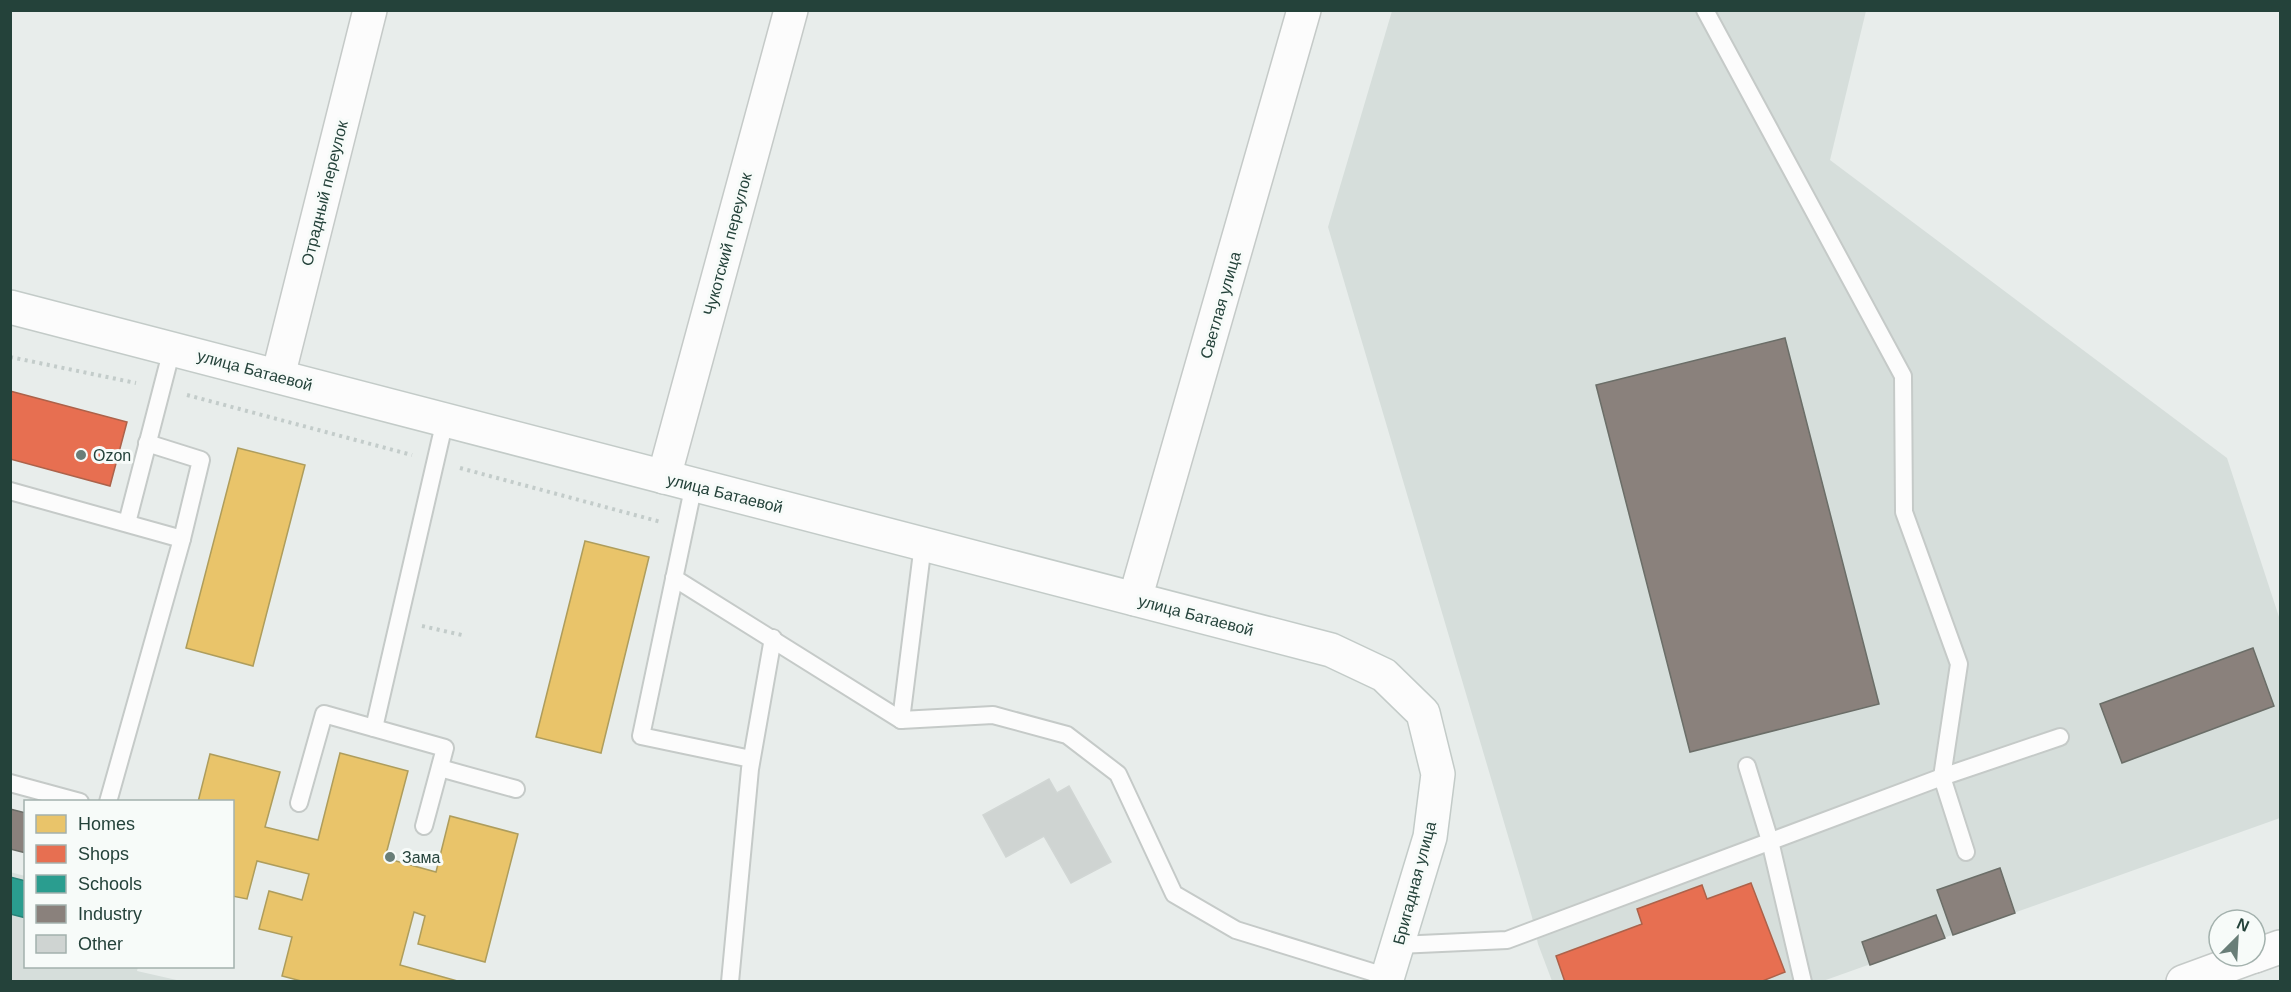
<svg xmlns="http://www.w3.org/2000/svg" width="2291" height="992" viewBox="0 0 2291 992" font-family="Arial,sans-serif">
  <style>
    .built { fill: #d6dedb }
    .homes { fill: #e9c46a; stroke: #ae9d5c; stroke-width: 1.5 }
    .shops { fill: #e76f51; stroke: #ac624a; stroke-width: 1.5 }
    .schools { fill: #2a9d8f; stroke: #288276; stroke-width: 1.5 }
    .industry { fill: #8a817c; stroke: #6b6e68; stroke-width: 1.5 }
    .building { fill: #cfd4d2; stroke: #d1d6d4; stroke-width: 1.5 }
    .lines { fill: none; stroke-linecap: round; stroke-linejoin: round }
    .service-casing { stroke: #c5cac8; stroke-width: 20 }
    .minor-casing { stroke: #c5cac8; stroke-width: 36 }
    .secondary-casing { stroke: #c3cbc8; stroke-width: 36 }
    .path { stroke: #c3ccca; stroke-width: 4; stroke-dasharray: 3 4.5; stroke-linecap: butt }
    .service { stroke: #fcfcfc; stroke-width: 16 }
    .minor { stroke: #fcfcfc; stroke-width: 33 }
    .secondary { stroke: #fcfcfc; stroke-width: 33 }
    .poi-dot { fill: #697e78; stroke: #f7fbf9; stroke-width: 2 }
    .labels { text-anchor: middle; stroke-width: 6; stroke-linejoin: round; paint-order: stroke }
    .street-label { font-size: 16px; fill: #24423a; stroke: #f7fbf9 }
    .poi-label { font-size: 16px; fill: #24423a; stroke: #f7fbf9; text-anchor: start }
  </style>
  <rect width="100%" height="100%" fill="#e8edeb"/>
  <!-- built -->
  <g class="built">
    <polygon points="1392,11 1866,11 1830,160 2227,458 2280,620 2280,818 1823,981 1552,981 1538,944 1532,917 1328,227"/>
    <polygon points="10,872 25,876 26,966 138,967 137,971 181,981 11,981"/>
  </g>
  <!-- homes -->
  <g class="homes">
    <polygon points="238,448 305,465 253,666 186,648"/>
    <polygon points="585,541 649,557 601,753 536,737"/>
    <polygon points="340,753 408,771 385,858 436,872 450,816 518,834 485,962 418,944 425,916 414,912 400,965 461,982 305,982 282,976 292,937 259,929 269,891 302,900 309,874 257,861 247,899 232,896 232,802 198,802 210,754 280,772 265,827 318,840"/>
  </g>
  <!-- shops -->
  <g class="shops">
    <polygon points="10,391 127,422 110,486 10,459"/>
    <polygon points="1751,883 1785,972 1760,982 1565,982 1556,956 1642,924 1637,909 1702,885 1707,899"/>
  </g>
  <!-- schools -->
  <polygon class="schools" points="10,877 26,881 26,918 10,914"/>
  <!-- industry -->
  <g class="industry">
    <polygon points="1785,338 1879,704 1690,752 1596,385"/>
    <polygon points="2253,648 2274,706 2122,763 2100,704"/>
    <polygon points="10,809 26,813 26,853 10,849"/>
    <polygon points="2000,868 2015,913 1953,935 1937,890"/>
    <polygon points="1936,915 1945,938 1870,965 1862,942"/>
  </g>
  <!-- building -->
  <polygon class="building" points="1049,779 1057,793 1069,786 1111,862 1071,883 1044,836 1006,857 983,815"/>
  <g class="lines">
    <!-- service casing -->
    <g class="service-casing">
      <g id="service">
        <polyline points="1705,10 1903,376 1904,512 1959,664 1942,777 1966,852"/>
        <polyline points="147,443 201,460 182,539"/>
        <polyline points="694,484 641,736 751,759"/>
        <polyline points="10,491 182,539 108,802"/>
        <polyline points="127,523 172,349"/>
        <polyline points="674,578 901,720 993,715 1067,735 1118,774 1174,894 1236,930 1388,977"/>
        <polyline points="901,720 923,544"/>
        <polyline points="374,728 445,420"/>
        <polyline points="1747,766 1770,841 1803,982"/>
        <polyline points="440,768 516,789"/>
        <polyline points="10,783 80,802"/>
        <polyline points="299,803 324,714 445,748 424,826"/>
        <polyline points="1398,945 1507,940 1942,777 2060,737"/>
        <polyline points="730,982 750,769 773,638"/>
      </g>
    </g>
    <!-- minor casing -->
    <g class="minor-casing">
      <g id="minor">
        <polyline points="278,376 370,10"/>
        <polyline points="664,477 791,10"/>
        <polyline points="1135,599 1304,10"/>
        <polyline points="2255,956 2280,947"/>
        <polyline points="2183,982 2254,956"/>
      </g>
    </g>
    <!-- secondary casing -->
    <g class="secondary-casing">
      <polyline id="secondary" points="10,307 1331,650 1384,675 1423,713 1438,774 1430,837 1386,982"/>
    </g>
    <!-- path -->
    <g class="path">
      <polyline points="10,357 136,383"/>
      <polyline points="187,395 412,455"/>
      <polyline points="460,468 661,522"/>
      <polyline points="422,626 462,635"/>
    </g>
    <!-- service -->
    <use href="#service" class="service"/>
    <!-- minor -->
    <use href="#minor" class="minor"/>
    <!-- secondary -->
    <use href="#secondary" class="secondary"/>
  </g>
  <!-- markers -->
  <g class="poi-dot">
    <circle cx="81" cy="455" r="6"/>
    <circle cx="390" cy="857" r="6"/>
  </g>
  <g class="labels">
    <!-- street labels -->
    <g class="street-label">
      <text transform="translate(324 193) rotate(-76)" y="6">Отрадный переулок</text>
      <text transform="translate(727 244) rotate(-75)" y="6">Чукотский переулок</text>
      <text transform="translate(1220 305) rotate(-74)" y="6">Светлая улица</text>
      <text transform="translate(255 370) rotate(15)" y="6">улица Батаевой</text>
      <text transform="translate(725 493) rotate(14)" y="6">улица Батаевой</text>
      <text transform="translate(1196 615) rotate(15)" y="6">улица Батаевой</text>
      <text transform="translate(1414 883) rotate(-75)" y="6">Бригадная улица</text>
    </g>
    <!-- poi labels -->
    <g class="poi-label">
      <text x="93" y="461">Ozon</text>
      <text x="402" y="863">Зама</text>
    </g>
  </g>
  <!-- border -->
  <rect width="2291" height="992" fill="none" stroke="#24423a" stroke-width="24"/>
  <!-- legend -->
  <rect x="24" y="800" width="210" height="168" fill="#f7fbf9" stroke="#a3b1ad" stroke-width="1.5"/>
  <rect x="36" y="815" width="30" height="18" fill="#e9c46a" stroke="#a3b1ad" stroke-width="1.5"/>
  <text x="78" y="830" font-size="18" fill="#24423a">Homes</text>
  <rect x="36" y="845" width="30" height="18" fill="#e76f51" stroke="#a3b1ad" stroke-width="1.5"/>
  <text x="78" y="860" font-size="18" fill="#24423a">Shops</text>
  <rect x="36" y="875" width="30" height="18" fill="#2a9d8f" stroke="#a3b1ad" stroke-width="1.5"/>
  <text x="78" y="890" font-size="18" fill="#24423a">Schools</text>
  <rect x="36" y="905" width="30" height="18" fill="#8a817c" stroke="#a3b1ad" stroke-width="1.5"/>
  <text x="78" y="920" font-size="18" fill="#24423a">Industry</text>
  <rect x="36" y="935" width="30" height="18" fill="#cfd4d2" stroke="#a3b1ad" stroke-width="1.5"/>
  <text x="78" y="950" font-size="18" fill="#24423a">Other</text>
  <!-- north arrow -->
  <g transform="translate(2237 938) rotate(24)"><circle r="28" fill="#f7fbf9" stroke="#a3b1ad" stroke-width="1.5"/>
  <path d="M0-4.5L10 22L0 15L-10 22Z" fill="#697e78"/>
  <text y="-9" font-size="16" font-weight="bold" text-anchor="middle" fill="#24423a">N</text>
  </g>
</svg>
